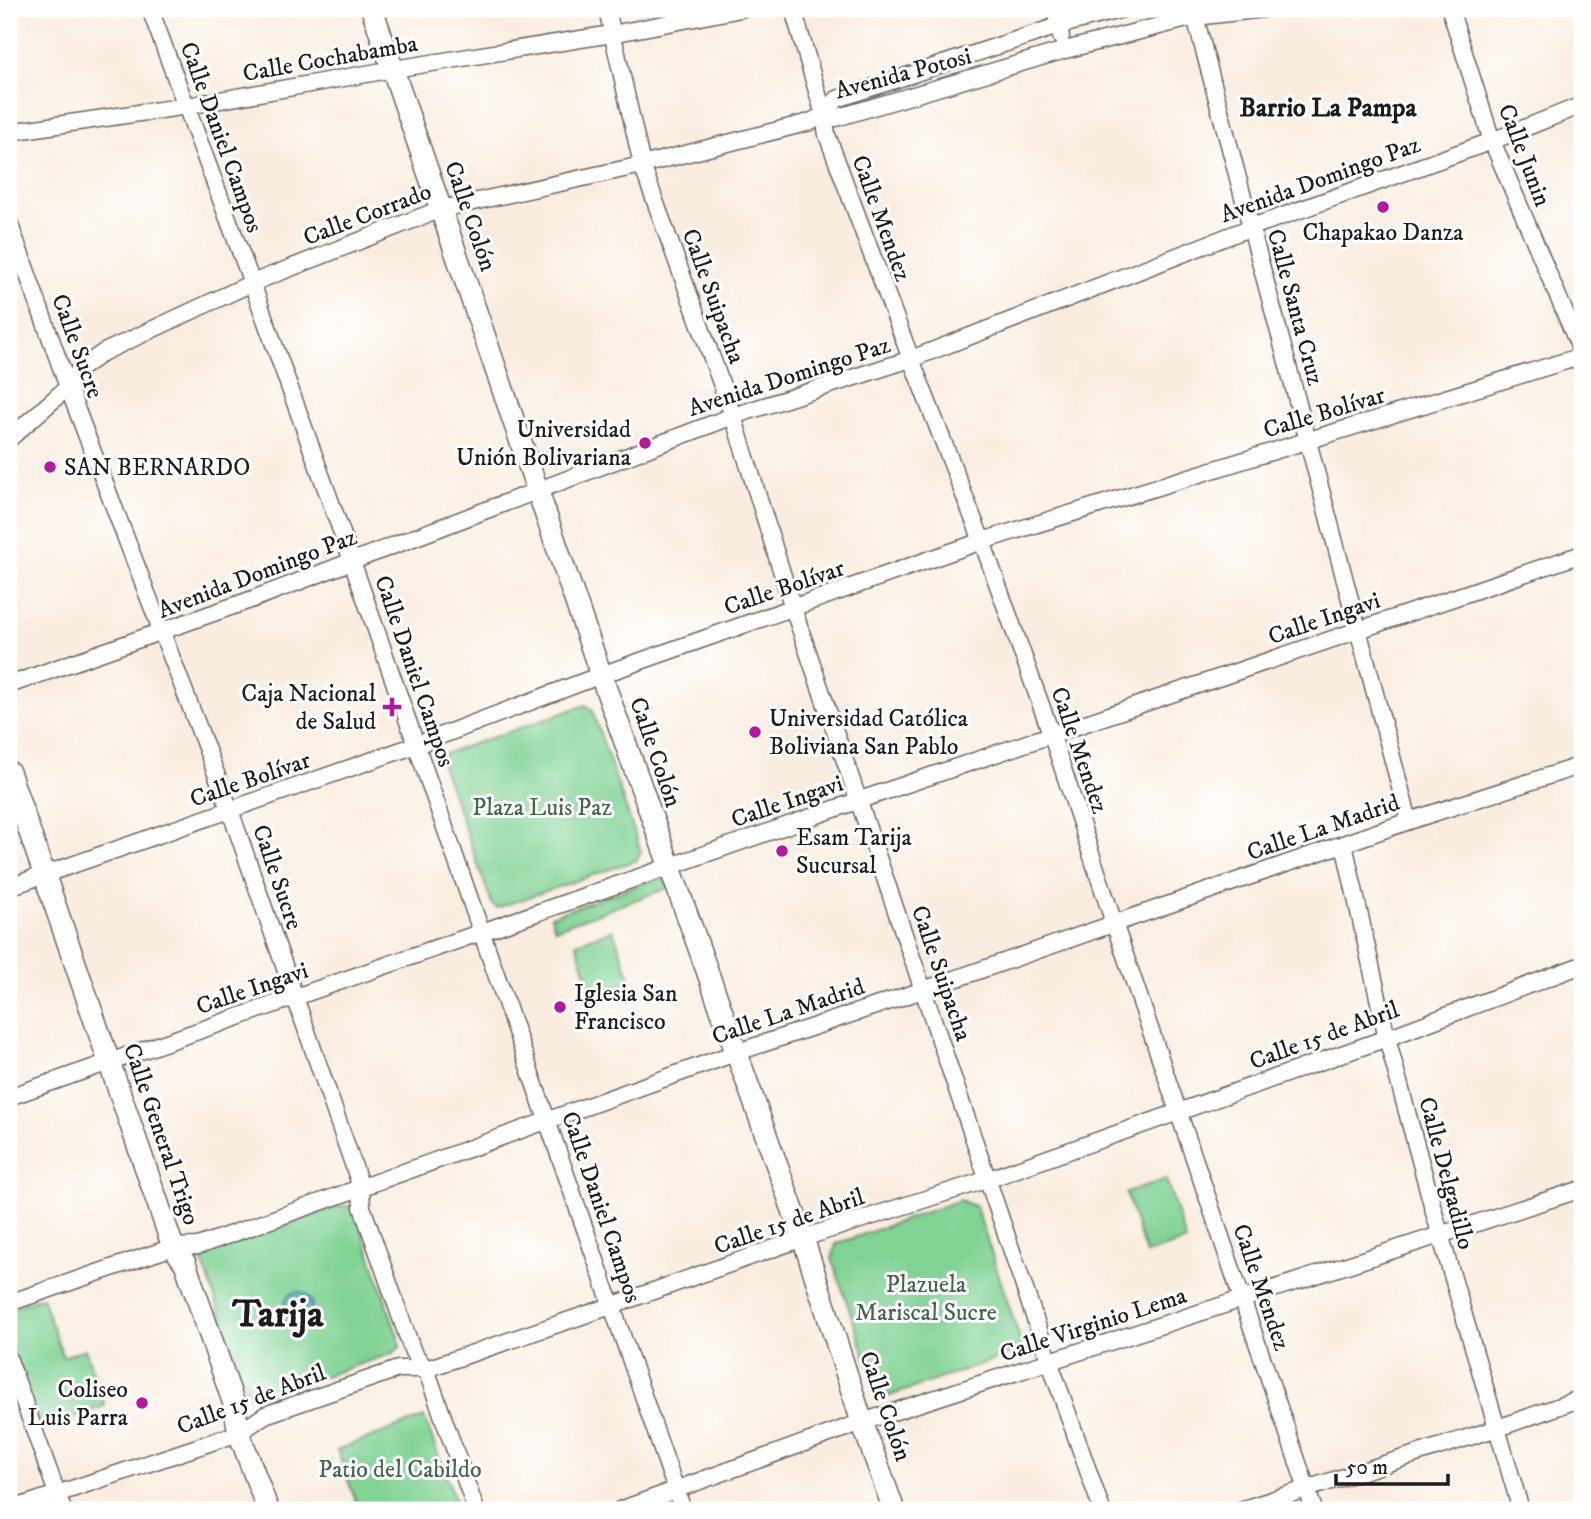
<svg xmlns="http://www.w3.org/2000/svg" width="1591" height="1519" viewBox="0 0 1591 1519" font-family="'IM FELL DW Pica',serif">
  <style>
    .green { fill: #81d394; stroke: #4e7858; stroke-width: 2 }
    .water { fill: url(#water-waves); stroke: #346874; stroke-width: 2 }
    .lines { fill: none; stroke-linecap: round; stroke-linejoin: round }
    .minor-casing { stroke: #6a6560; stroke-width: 19 }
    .major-casing { stroke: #6a6560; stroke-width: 24 }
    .minor { stroke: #fff; stroke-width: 16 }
    .major { stroke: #fff; stroke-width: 21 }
    .poi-dot { fill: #b5179e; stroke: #fff; stroke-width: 2.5 }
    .labels { text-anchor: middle; stroke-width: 6; stroke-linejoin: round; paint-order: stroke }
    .street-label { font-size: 24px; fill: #1c1c1c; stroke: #fff }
    .poi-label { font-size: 24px; fill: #1c1c1c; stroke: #fff; text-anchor: start }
    .park-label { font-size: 24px; fill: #44654c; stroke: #fff }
    .neighbourhood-label { font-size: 26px; font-weight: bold; fill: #1c1c1c; stroke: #fff }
    .town-label { font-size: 38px; font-weight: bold; fill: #1c1c1c; stroke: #fff }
  </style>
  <defs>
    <pattern id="water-waves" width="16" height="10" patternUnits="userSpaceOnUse" patternTransform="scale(1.75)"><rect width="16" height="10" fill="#4db3cc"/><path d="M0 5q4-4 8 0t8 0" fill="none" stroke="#3f91a5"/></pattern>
  </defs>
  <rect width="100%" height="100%" fill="#fff"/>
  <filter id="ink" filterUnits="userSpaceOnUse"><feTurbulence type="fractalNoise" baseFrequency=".0143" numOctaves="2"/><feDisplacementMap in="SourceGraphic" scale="14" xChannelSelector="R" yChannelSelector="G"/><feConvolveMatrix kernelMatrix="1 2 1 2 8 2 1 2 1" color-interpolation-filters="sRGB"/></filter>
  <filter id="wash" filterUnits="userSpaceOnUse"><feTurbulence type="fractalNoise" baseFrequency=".00686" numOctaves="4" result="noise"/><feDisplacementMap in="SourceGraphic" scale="28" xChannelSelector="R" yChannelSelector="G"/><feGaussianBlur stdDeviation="1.57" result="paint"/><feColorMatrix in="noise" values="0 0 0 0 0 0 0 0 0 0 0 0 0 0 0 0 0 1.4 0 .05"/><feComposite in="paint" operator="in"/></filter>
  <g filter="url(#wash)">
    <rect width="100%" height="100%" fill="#faeddf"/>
    <!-- green -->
    <g class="green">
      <polygon points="586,705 592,710 641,852 637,860 497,908 492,904 441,762 444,754"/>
      <polygon points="660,877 665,880 668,888 555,929 551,916"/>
      <polygon points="613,930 631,981 593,995 576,943"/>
      <polygon points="1166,1179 1186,1241 1146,1254 1126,1193"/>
      <polygon points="960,1200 976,1207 1022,1345 1014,1353 887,1397 878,1393 832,1259 836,1244"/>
      <polygon points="339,1206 350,1206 356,1212 399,1340 400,1347 393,1353 259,1398 252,1397 247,1392 203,1262 209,1252"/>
      <polygon points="42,1297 63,1357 85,1349 105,1406 41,1430 9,1341 9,1309"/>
      <polygon points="424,1417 459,1510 359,1510 337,1450"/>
    </g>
    <!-- water -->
    <circle class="water" cx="298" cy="1306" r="14"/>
  </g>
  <g filter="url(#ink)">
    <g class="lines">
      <!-- minor casing -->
      <g class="minor-casing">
        <g id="minor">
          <polyline points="150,9 252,283 352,561 683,1510"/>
          <polyline points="607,9 642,165 733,416 793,608 1050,1363 1102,1510"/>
          <polyline points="793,9 824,115 827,135 911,359 982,541 1052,736 1114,923 1314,1510"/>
          <polyline points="1055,9 1061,37"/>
          <polyline points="1193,9 1409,821"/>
          <polyline points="1450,9 1492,141 1582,353"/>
          <polyline points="824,115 836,118 1065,50 1195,17 1264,9"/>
          <polyline points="9,132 187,106 394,69 612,34 741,9"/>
          <polyline points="9,222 68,387 230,810 361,1187 362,1207 413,1352 426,1369 476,1510"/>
          <polyline points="9,439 68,387 80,369 104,352 252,283 441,209 642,165 810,122 824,115 837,99 1058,26 1123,9"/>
          <polyline points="9,685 253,599 733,416 911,359 1252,227 1492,141 1582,105"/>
          <polyline points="1344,844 1387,1038 1440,1234 1521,1510"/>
          <polyline points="9,887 416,745 601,675 982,541 1582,356"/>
          <polyline points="9,1097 860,800 1582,554"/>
          <polyline points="9,1303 173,1247 198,1246 738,1052 923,990 1409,821 1582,765"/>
          <polyline points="9,1360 63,1510"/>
          <polyline points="9,1510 239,1433 265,1415 398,1369 426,1369 611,1306 803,1238 989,1179 1387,1038 1582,965"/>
          <polyline points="620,1510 862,1422 1582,1189"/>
          <polyline points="1240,1510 1498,1428 1582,1398"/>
        </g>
      </g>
      <!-- major casing -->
      <g class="major-casing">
        <g id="major">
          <polyline points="372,9 601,675 803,1238 862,1422 894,1510"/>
          <polyline points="9,772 173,1247 185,1263 234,1404 239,1433 268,1510"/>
        </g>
      </g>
      <!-- minor -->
      <use href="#minor" class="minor"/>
      <!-- major -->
      <use href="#major" class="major"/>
    </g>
  </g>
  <!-- markers -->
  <g class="poi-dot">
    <circle cx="1383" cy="207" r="7"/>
    <circle cx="645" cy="443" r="7"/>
    <circle cx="50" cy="467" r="7"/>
    <path d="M388.5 696.5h7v7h7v7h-7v7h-7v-7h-7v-7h7z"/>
    <circle cx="755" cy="732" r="7"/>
    <circle cx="782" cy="851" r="7"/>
    <circle cx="560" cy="1007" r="7"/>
    <circle cx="142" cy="1403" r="7"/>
  </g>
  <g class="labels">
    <!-- street labels -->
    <g class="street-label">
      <text transform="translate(330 58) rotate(-10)" y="8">Calle Cochabamba</text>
      <text transform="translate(903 73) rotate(-15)" y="8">Avenida Potosi</text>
      <text transform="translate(222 137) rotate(70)" y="8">Calle Daniel Campos</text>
      <text transform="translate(1525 155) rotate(69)" y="8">Calle Junin</text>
      <text transform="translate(1320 179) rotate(-20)" y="8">Avenida Domingo Paz</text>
      <text transform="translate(367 214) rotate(-21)" y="8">Calle Corrado</text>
      <text transform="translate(471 216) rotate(71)" y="8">Calle Colón</text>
      <text transform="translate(882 218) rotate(70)" y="8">Calle Mendez</text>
      <text transform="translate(714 296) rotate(70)" y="8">Calle Suipacha</text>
      <text transform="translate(1296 307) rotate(75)" y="8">Calle Santa Cruz</text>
      <text transform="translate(78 346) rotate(70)" y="8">Calle Sucre</text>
      <text transform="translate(789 376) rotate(-18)" y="8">Avenida Domingo Paz</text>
      <text transform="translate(1324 412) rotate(-17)" y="8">Calle Bolívar</text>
      <text transform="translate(257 573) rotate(-21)" y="8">Avenida Domingo Paz</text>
      <text transform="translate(784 587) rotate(-19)" y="8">Calle Bolívar</text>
      <text transform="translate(1324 618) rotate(-19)" y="8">Calle Ingavi</text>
      <text transform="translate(415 671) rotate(71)" y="8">Calle Daniel Campos</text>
      <text transform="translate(1080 750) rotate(71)" y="8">Calle Mendez</text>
      <text transform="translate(656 752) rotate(71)" y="8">Calle Colón</text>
      <text transform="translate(250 779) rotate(-19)" y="8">Calle Bolívar</text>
      <text transform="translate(787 801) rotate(-19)" y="8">Calle Ingavi</text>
      <text transform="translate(1323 827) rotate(-19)" y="8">Calle La Madrid</text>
      <text transform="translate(278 877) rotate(71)" y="8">Calle Sucre</text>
      <text transform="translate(942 973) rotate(71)" y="8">Calle Suipacha</text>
      <text transform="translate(252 988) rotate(-19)" y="8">Calle Ingavi</text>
      <text transform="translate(788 1011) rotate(-19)" y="8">Calle La Madrid</text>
      <text transform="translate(1324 1035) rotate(-20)" y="8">Calle 15 de Abril</text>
      <text transform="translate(162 1134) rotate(71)" y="8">Calle General Trigo</text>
      <text transform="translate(1447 1173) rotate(75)" y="8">Calle Delgadillo</text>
      <text transform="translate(602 1207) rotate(71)" y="8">Calle Daniel Campos</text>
      <text transform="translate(789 1221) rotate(-19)" y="8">Calle 15 de Abril</text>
      <text transform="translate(1262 1287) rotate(71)" y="8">Calle Mendez</text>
      <text transform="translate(1093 1324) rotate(-18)" y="8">Calle Virginio Lema</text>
      <text transform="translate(251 1399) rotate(-21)" y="8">Calle 15 de Abril</text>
      <text transform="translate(886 1406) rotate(71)" y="8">Calle Colón</text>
    </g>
    <!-- poi labels -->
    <g class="poi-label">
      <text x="1383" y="240" text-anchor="middle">Chapakao Danza</text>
      <text x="631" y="437" text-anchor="end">Universidad<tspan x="631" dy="28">Unión Bolivariana</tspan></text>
      <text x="64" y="475">SAN BERNARDO</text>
      <text x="376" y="701" text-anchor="end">Caja Nacional<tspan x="376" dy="28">de Salud</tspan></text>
      <text x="769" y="726">Universidad Católica<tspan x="769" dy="28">Boliviana San Pablo</tspan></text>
      <text x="796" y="845">Esam Tarija<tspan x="796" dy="28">Sucursal</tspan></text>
      <text x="574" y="1001">Iglesia San<tspan x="574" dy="28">Francisco</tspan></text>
      <text x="128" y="1397" text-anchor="end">Coliseo<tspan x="128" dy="28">Luis Parra</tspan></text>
    </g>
    <!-- park labels -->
    <g class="park-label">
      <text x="542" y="815">Plaza Luis Paz</text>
      <text x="926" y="1292">Plazuela<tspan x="926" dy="28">Mariscal Sucre</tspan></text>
      <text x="400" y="1477">Patio del Cabildo</text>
    </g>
    <!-- neighbourhood labels -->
    <g class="neighbourhood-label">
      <text x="1328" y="116">Barrio La Pampa</text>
    </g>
    <!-- town labels -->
    <g class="town-label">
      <text x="278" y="1326">Tarija</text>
    </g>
  </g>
  <!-- margin -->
  <rect width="1591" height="1519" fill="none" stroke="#fff" stroke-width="35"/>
  <!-- scale -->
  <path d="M1336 1474v10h112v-10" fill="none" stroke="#1c1c1c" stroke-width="3.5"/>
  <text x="1346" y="1474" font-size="21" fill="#1c1c1c" stroke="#ffffff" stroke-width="5" paint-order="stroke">50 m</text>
</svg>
